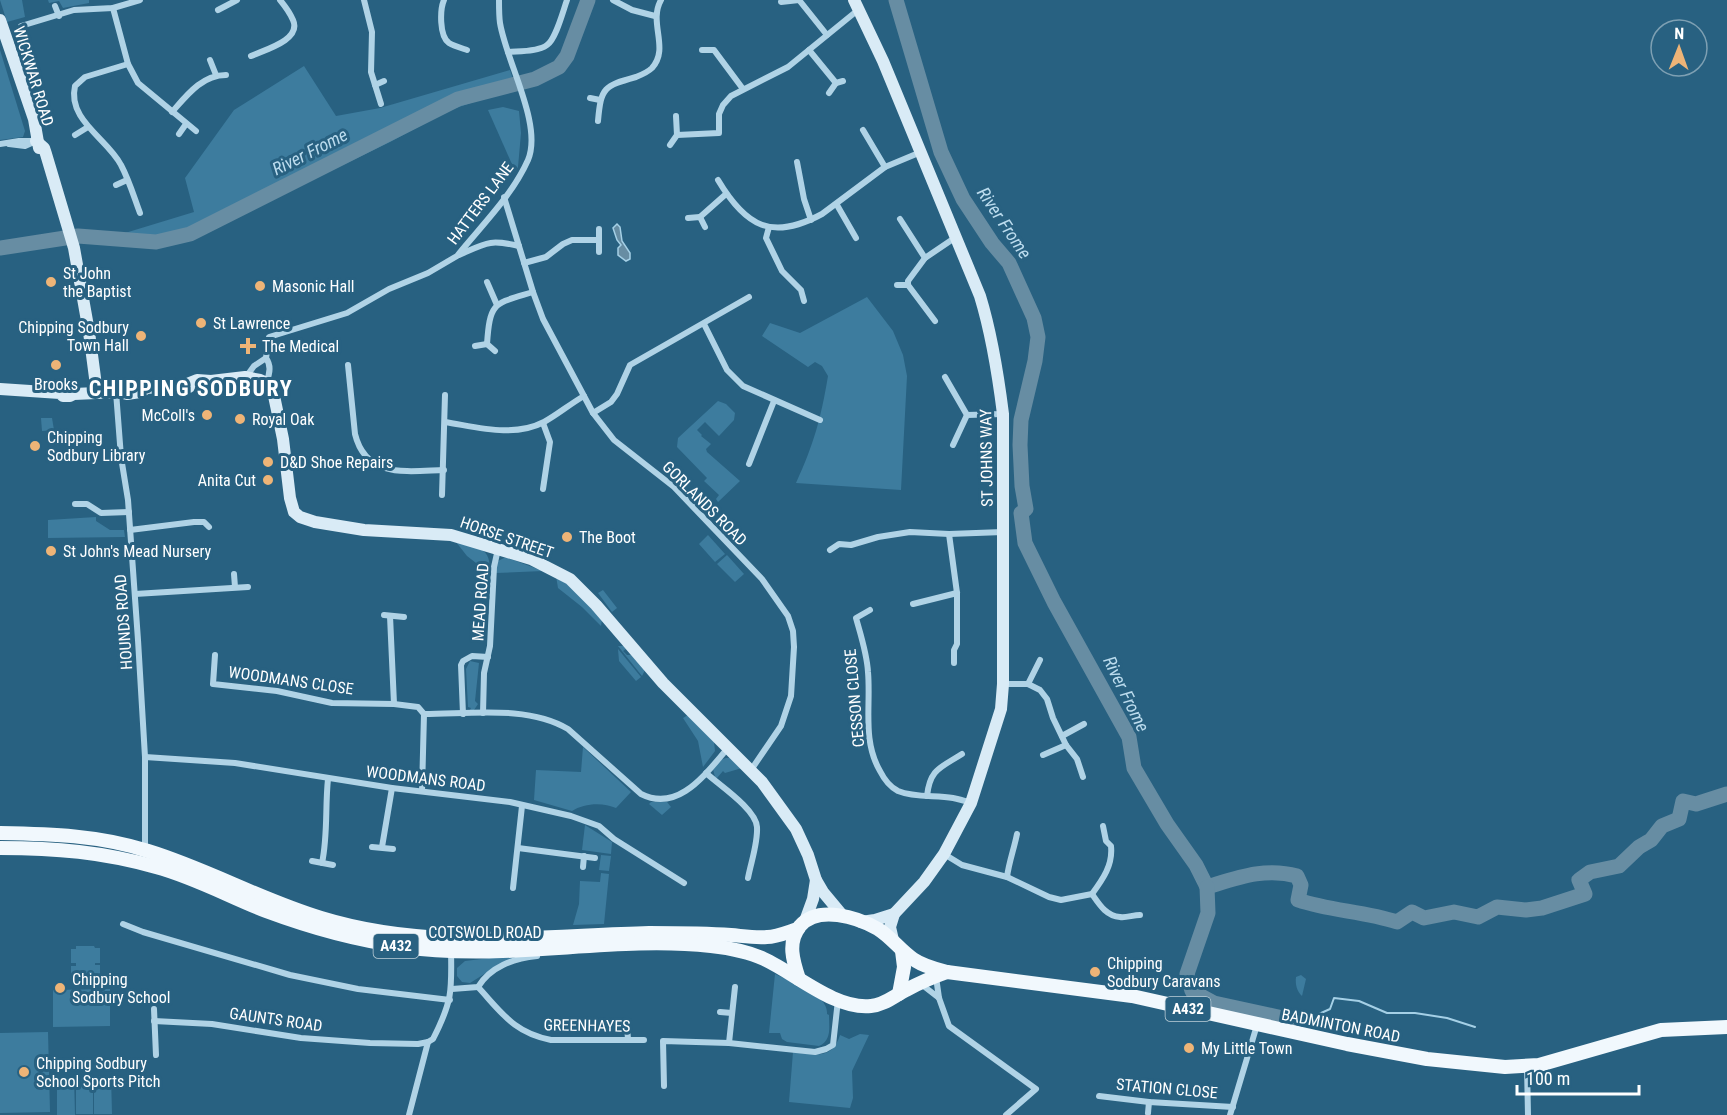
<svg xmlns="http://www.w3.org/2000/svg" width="1727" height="1115" viewBox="0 0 1727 1115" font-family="'Roboto Condensed',sans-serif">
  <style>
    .green { fill: #3d7c9e }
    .water { fill: #678da3; stroke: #a5d0e6; stroke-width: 1.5 }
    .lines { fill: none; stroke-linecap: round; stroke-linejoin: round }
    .stream { stroke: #a5d0e6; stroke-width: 2 }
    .river { stroke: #678da3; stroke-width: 15 }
    .street { stroke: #b0d3e6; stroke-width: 6 }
    .secondary { stroke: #d9ebf6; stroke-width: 12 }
    .primary { stroke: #f1f8fd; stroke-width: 14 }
    .poi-dot { fill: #eeb477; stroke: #286181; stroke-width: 2 }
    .labels { text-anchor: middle; stroke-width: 6; stroke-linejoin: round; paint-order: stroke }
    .shield { fill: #286181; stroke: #bed0d9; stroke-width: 1.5 }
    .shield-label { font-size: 15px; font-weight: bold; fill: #fff }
    .street-label { font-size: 16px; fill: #fff; stroke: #286181 }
    .poi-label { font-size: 16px; fill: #fff; stroke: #286181; text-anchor: start }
    .water-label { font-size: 18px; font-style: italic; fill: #bcdcee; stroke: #286181 }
    .district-label { font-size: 22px; font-weight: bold; letter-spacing: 1.5px; fill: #fff; stroke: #286181 }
  </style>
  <rect width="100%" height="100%" fill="#286181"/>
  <!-- green -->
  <g class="green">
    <polygon points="0,0 22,0 25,17 7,22"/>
    <polygon points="48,0 89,0 89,3 63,8 59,1 49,3"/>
    <polygon points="0,50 25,131 23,137 0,140"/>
    <polygon points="304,66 336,116 380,108 510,70 516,88 450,110 390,142 193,238 156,245 126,244 125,233 194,212 185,178 234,110"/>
    <polygon points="503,107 519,111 521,133 518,167 515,171 488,110"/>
    <path d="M867,297L893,331L903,355L907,376L901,490L796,483C814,444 821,418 828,376L822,366L815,362L808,367L762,336L770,323L800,333Z"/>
    <polygon points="718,401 726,404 735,413 734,420 719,436 705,422 697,430 702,435 701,436 711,444 706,449 707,452 740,481 718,502 716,499 719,495 704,481 707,478 677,447 678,438"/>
    <polygon points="41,418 52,418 54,430 42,431"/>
    <polygon points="96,517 96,521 110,530 124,530 125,537 48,538 48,520"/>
    <polygon points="708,535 725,554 715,562 699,544"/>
    <path d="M456,542C476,547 493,547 489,573L467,556Z"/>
    <polygon points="727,555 744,574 735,582 717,564"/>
    <polygon points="504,558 508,558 543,571 495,573 498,561"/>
    <polygon points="556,576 574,589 602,620 601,626 582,607 558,588"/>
    <polygon points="603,590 617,608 612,612 598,593"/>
    <polygon points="618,646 624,646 626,649 623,651 627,655 631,655 645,670 642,676"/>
    <polygon points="618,649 641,677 636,681 619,661"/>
    <polygon points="470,661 479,663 475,701 478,704 474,710 470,710 471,708 468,707 466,669"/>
    <polygon points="688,715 714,742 715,751 703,767 698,741 683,718"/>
    <path d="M583,747L631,792L616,808C603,802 584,803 572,811L534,800L536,770L581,772Z"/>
    <polygon points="726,758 730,758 742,768 725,773 723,771 717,778 715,777 713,769 720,760"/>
    <polygon points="651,802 667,802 671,807 662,815 649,804"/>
    <polygon points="585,825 612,842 611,854 582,850"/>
    <polygon points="601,855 611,856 609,871 599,870"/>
    <polygon points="601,873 609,874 604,924 573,925 579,904 580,881 600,882"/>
    <polygon points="76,946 94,946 95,948 100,948 100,963 95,963 95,965 100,965 100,980 95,980 95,983 76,983 76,980 71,980 71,966 76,966 76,963 71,963 71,949 76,949"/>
    <polygon points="521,954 528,955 497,966 470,983 462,982 457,976 457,968 465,961"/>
    <path d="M775,974C791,982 829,994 827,1014L829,1015C829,1027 832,1040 819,1046L787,1042L782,1039L780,1033H769Z"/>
    <path d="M1301,975L1306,979L1302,996C1297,992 1295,984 1296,977Z"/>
    <polygon points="110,989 110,1026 53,1027 53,990"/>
    <polygon points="48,1032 50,1112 0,1113 0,1033"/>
    <path d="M860,1034L869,1035L852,1071L853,1098L850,1108L789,1102L793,1052C814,1054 832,1061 840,1035L849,1039Z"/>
    <rect x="76" y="1076" width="17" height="38"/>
    <polygon points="94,1076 111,1076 112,1114 94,1114"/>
    <polygon points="57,1077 74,1077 75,1115 57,1115"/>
  </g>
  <!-- water -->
  <polygon class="water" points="617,224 620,227 622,241 630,253 630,259 626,261 618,255 618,248 621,245 617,240 613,228"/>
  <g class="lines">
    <!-- stream -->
    <g class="stream">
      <polyline points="1310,1018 1330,1009 1334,998 1359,1001 1387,1013 1415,1013 1447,1018 1475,1027"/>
      <polyline points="1296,1021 1303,1021"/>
    </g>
    <!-- river -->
    <g class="river">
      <path d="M896,0L941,152L963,199L992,243L1009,263L1034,318L1038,337L1035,361L1021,420L1020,445L1022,486L1026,509L1021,513L1025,543L1054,602L1129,737L1134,768L1167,824L1196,865L1207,887C1237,878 1265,867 1297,876L1301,885L1298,900C1330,911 1364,911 1397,922L1412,912L1424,918L1454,912L1478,917L1497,907L1526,910L1542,908L1585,894L1579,880L1590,872L1619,866L1639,847L1651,840L1662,826L1679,819L1683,801L1696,804L1727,794"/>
      <polyline points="0,248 78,236 156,242 190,234 458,99 535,79 559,67 567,56 588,0"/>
      <polyline points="1207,887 1208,913 1187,974 1192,991 1214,1003 1296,1021"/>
    </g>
    <!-- street -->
    <g class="street">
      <polyline points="364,0 372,32 371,72 381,104"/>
      <path d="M444,0C440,9 439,36 449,43C454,46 461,48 467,50"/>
      <polyline points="613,0 632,10 655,16"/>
      <polyline points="799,0 827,35"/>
      <polyline points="781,2 799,0"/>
      <polyline points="55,6 59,16"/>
      <polyline points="113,8 128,64 138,83 196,131"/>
      <polyline points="218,10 237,0"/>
      <polyline points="21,26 74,10 113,8 140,0"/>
      <polyline points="702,50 714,50 743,89"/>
      <polyline points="809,50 836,83 843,81"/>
      <path d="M508,52C519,51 538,52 547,45C556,39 563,11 567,0"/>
      <path d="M251,56C264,50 302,40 293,20C290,13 285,6 280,0"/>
      <polyline points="210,60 216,75"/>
      <path d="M128,64L85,77L75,86C67,120 108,139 121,165C129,180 134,197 140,213"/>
      <polyline points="375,85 384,81"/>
      <polyline points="829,93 836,83"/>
      <polyline points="590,98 600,100"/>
      <path d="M172,112C187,95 202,75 226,75"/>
      <path d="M598,121C601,87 604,86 636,77C641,75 648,72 652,68C670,48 648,23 661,0"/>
      <polyline points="863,130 885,167"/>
      <polyline points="179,134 186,124"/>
      <polyline points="75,135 88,127"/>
      <polyline points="677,135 719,133 719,114 723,105 731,96 788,67 858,10"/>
      <polyline points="0,144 19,141 36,141"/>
      <polyline points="9,144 25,146 36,141"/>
      <polyline points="670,145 677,135 676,116"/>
      <polyline points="797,162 804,199 811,220"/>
      <path d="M718,180C746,227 772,241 822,214L885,167L921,152"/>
      <polyline points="116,185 127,180"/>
      <polyline points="504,197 533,292 543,319 593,413 614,440 674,487 762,579 788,616 793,631 794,647 791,696 781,726 751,770"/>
      <polyline points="837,205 856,238"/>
      <polyline points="700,217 726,194"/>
      <polyline points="688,218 700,217 705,227"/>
      <polyline points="900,219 925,258"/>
      <polyline points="769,227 766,238 782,271 801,290 804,301"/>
      <polyline points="599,240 599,252"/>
      <path d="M459,255C486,243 489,239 519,246"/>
      <polyline points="524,263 546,257 563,244 572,240 599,240 599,229"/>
      <polyline points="487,282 497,305"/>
      <polyline points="897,285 908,285"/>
      <polyline points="935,321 908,285 908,281 925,258 956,237"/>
      <polyline points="704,324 727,370 743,386 820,420"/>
      <polyline points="475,346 487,344"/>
      <path d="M495,351L487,344C490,301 494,304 533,292"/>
      <path d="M348,365L355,434C366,479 408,471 444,470"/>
      <polyline points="246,377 254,366 266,358"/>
      <polyline points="945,377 967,415"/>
      <path d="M266,382C270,374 271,365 266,358L269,337L347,313L389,289L428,273L457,256C481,226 512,196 528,160C543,125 506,61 500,23C499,16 499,8 499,0"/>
      <polyline points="116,392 121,457 128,500 138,640 145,757 145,849"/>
      <polyline points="593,413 611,402 617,394 630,365 749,297"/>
      <path d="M445,422C477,427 513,438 544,422C557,415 570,404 584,396"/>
      <polyline points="953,445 967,415 1003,414"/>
      <polyline points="749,464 774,401"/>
      <polyline points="543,489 550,442 543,423"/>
      <polyline points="442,495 445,395"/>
      <polyline points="75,504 87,504 101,513 129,512"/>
      <polyline points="130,530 194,522 204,522 209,527"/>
      <polyline points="949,534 957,593 957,644 954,650 954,663"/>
      <polyline points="830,550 839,544 851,545 878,537 910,532 949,534 1003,532"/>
      <polyline points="234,574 235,587"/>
      <polyline points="135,594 248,587"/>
      <polyline points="913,604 957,593"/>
      <path d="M870,610L856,618C861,636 867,654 868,672C871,706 862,740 880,771C884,779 890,787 898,791C915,798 935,795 953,798C959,799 965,801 971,803"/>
      <polyline points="384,615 404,617"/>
      <polyline points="390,616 394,704"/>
      <polyline points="215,655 213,684 277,691 332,703 394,704 418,707 424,714 422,791"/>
      <polyline points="1003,684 1028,684 1040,690 1047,699 1053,718 1066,745 1077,759 1083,777"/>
      <polyline points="1028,684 1040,660"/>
      <polyline points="483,713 484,673 490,646 494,567 498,549"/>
      <path d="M424,714C470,714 528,705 568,729L641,794C679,813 706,773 728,748"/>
      <polyline points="463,714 461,665 463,661 472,656 488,657"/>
      <polyline points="1062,736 1084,724"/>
      <polyline points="1043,755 1066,745"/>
      <polyline points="145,757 235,763 392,788 510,802 571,816 599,826 614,839 684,883"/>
      <path d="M706,773C719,785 756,809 757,827C758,843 751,862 748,878"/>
      <path d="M927,796C930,769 940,768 962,754"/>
      <polyline points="372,847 393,849"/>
      <polyline points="382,847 392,788"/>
      <polyline points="518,848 595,858"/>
      <path d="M944,854L962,865L1007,877L1049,897L1061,900L1092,894C1103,879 1113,865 1111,846L1106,841L1103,826"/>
      <polyline points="312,861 333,865"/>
      <path d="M322,863C328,835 325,807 328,779"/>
      <polyline points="583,867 584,856"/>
      <path d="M1007,877C1009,862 1014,849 1017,834"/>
      <polyline points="513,888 522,806"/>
      <path d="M1092,894C1099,904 1106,916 1120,917C1126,918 1133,915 1140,915"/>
      <polyline points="123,924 143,932 290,975 358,989 450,1000"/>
      <polyline points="936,977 939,998 949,1026 1036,1089 1006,1115"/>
      <polyline points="921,984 939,998"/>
      <path d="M478,987C502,1013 514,1033 551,1040H644"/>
      <path d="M452,989L478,987C490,967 514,958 537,956"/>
      <polyline points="154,1009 156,1055"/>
      <polyline points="720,1012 732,1013"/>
      <polyline points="154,1021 212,1024 301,1038 370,1043 418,1044 428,1042"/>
      <polyline points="627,1027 628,1039"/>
      <polyline points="729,1043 735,987"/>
      <polyline points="1527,1066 1528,1115"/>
      <polyline points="664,1086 663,1041 729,1043 815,1052 826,1049 833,1045 838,1000"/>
      <polyline points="1099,1096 1149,1102 1233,1107"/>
      <polyline points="1148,1113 1149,1102"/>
      <path d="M409,1115L428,1042L433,1039C452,1002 452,991 451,951"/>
      <polyline points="1230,1115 1257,1025"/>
    </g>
    <!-- secondary -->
    <g class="secondary">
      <path d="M854,0L883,61L980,296C992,335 998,374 1003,414V684L1001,709L971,803L944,854L924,882L894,914L890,927L893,940"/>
      <polyline points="0,20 34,119 39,148"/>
      <polyline points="36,141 44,148 46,154 74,248 89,332 97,393"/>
      <polyline points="182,386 197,380 211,381 245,377 260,380 269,384 273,391 283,439 290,498 294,512 300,517 315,522 364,530 451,535 531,559 570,579 596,605 663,683 762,782 796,829 808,855 816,880 823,892 843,916"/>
      <polyline points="137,388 189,387"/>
      <polyline points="0,389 60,393 63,396 70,396 74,394 119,392 127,394 140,392 145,389"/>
      <polyline points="805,921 813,899 816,880"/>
      <polyline points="861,922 875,920 894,914"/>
    </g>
    <!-- primary -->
    <g class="primary">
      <path d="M0,833C50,834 99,835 148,851C207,869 261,900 321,918C428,951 539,936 649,933C677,933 704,933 731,935C743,936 755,938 767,937C777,937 788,932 798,929"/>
      <path d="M0,848C56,848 102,852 156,867C194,877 230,897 266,911C309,927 355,940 400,946C503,963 608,935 711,946C729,948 747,951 764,959C795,973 835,1010 871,1006C884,1005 894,996 906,990C919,983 933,977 947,972"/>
      <path d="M799,979C793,961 787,942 800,926C818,905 857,917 878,929C891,937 900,950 913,959C923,966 935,969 947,972L1132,996L1347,1044L1427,1059L1505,1067L1539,1065L1661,1030L1727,1027"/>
      <polyline points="899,994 904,967 902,951"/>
    </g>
  </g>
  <!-- markers -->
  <g class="poi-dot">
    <circle cx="51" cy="282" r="6"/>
    <circle cx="260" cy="286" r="6"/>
    <circle cx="201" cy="323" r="6"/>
    <circle cx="141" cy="336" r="6"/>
    <path d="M245 337h6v6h6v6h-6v6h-6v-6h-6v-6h6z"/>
    <circle cx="56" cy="365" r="6"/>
    <circle cx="207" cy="415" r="6"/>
    <circle cx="240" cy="419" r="6"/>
    <circle cx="35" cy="446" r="6"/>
    <circle cx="268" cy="462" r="6"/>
    <circle cx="268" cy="480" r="6"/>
    <circle cx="567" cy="537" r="6"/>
    <circle cx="51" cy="551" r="6"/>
    <circle cx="1095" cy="972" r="6"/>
    <circle cx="60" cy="988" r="6"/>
    <circle cx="1189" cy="1048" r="6"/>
    <circle cx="24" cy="1072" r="6"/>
  </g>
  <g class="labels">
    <!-- shield labels -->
    <g class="shield">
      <rect x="373.5" y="934" width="45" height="24" rx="4.5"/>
      <rect x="1165.5" y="997" width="45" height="24" rx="4.5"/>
    </g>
    <g class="shield-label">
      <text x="396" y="951">A432</text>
      <text x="1188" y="1014">A432</text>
    </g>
    <!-- street labels -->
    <g class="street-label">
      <text transform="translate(34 76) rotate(73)" y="6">WICKWAR ROAD</text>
      <text transform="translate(480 203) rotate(-53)" y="6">HATTERS LANE</text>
      <text transform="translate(986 458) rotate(-91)" y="6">ST JOHNS WAY</text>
      <text transform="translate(705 503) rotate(45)" y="6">GORLANDS ROAD</text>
      <text transform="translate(507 537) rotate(19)" y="6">HORSE STREET</text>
      <text transform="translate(480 602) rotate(-86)" y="6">MEAD ROAD</text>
      <text transform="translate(123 622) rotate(-94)" y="6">HOUNDS ROAD</text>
      <text transform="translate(291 680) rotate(8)" y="6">WOODMANS CLOSE</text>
      <text transform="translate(854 698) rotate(-95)" y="6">CESSON CLOSE</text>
      <text transform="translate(426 778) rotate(7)" y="6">WOODMANS ROAD</text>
      <text x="485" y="938">COTSWOLD ROAD</text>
      <text transform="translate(276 1019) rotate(8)" y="6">GAUNTS ROAD</text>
      <text transform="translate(587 1025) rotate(1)" y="6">GREENHAYES</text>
      <text transform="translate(1341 1025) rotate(11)" y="6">BADMINTON ROAD</text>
      <text transform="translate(1167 1088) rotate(5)" y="6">STATION CLOSE</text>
    </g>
    <!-- poi labels -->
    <g class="poi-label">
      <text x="63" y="279">St John<tspan x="63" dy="18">the Baptist</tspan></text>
      <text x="272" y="292">Masonic Hall</text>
      <text x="213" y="329">St Lawrence</text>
      <text x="129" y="333" text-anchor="end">Chipping Sodbury<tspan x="129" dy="18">Town Hall</tspan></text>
      <text x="262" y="352">The Medical</text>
      <text x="56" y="390" text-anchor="middle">Brooks</text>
      <text x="195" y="421" text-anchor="end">McColl's</text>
      <text x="252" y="425">Royal Oak</text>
      <text x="47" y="443">Chipping<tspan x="47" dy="18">Sodbury Library</tspan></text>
      <text x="280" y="468">D&amp;D Shoe Repairs</text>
      <text x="256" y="486" text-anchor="end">Anita Cut</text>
      <text x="579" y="543">The Boot</text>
      <text x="63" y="557">St John's Mead Nursery</text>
      <text x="1107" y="969">Chipping<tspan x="1107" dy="18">Sodbury Caravans</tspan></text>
      <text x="72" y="985">Chipping<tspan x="72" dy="18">Sodbury School</tspan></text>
      <text x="1201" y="1054">My Little Town</text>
      <text x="36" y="1069">Chipping Sodbury<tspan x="36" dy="18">School Sports Pitch</tspan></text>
    </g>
    <!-- water labels -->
    <g class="water-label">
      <text transform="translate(310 152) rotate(-27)" y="6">River Frome</text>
      <text transform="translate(1004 223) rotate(56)" y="6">River Frome</text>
      <text transform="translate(1126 694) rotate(64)" y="6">River Frome</text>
    </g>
    <!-- district labels -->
    <g class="district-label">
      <text x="191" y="396">CHIPPING SODBURY</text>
    </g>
  </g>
  <!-- north arrow -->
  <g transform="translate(1679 48) rotate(1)"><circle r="28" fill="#286181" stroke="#7ea0b3" stroke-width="1.5"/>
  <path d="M0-4.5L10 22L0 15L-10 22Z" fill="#eeb477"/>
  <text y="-9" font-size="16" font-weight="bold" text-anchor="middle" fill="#ffffff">N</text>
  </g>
  <!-- scale -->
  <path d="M1517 1085v9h122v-9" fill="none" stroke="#ffffff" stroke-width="3"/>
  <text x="1526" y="1085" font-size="18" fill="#ffffff" stroke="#286181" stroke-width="4.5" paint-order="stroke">100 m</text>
</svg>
